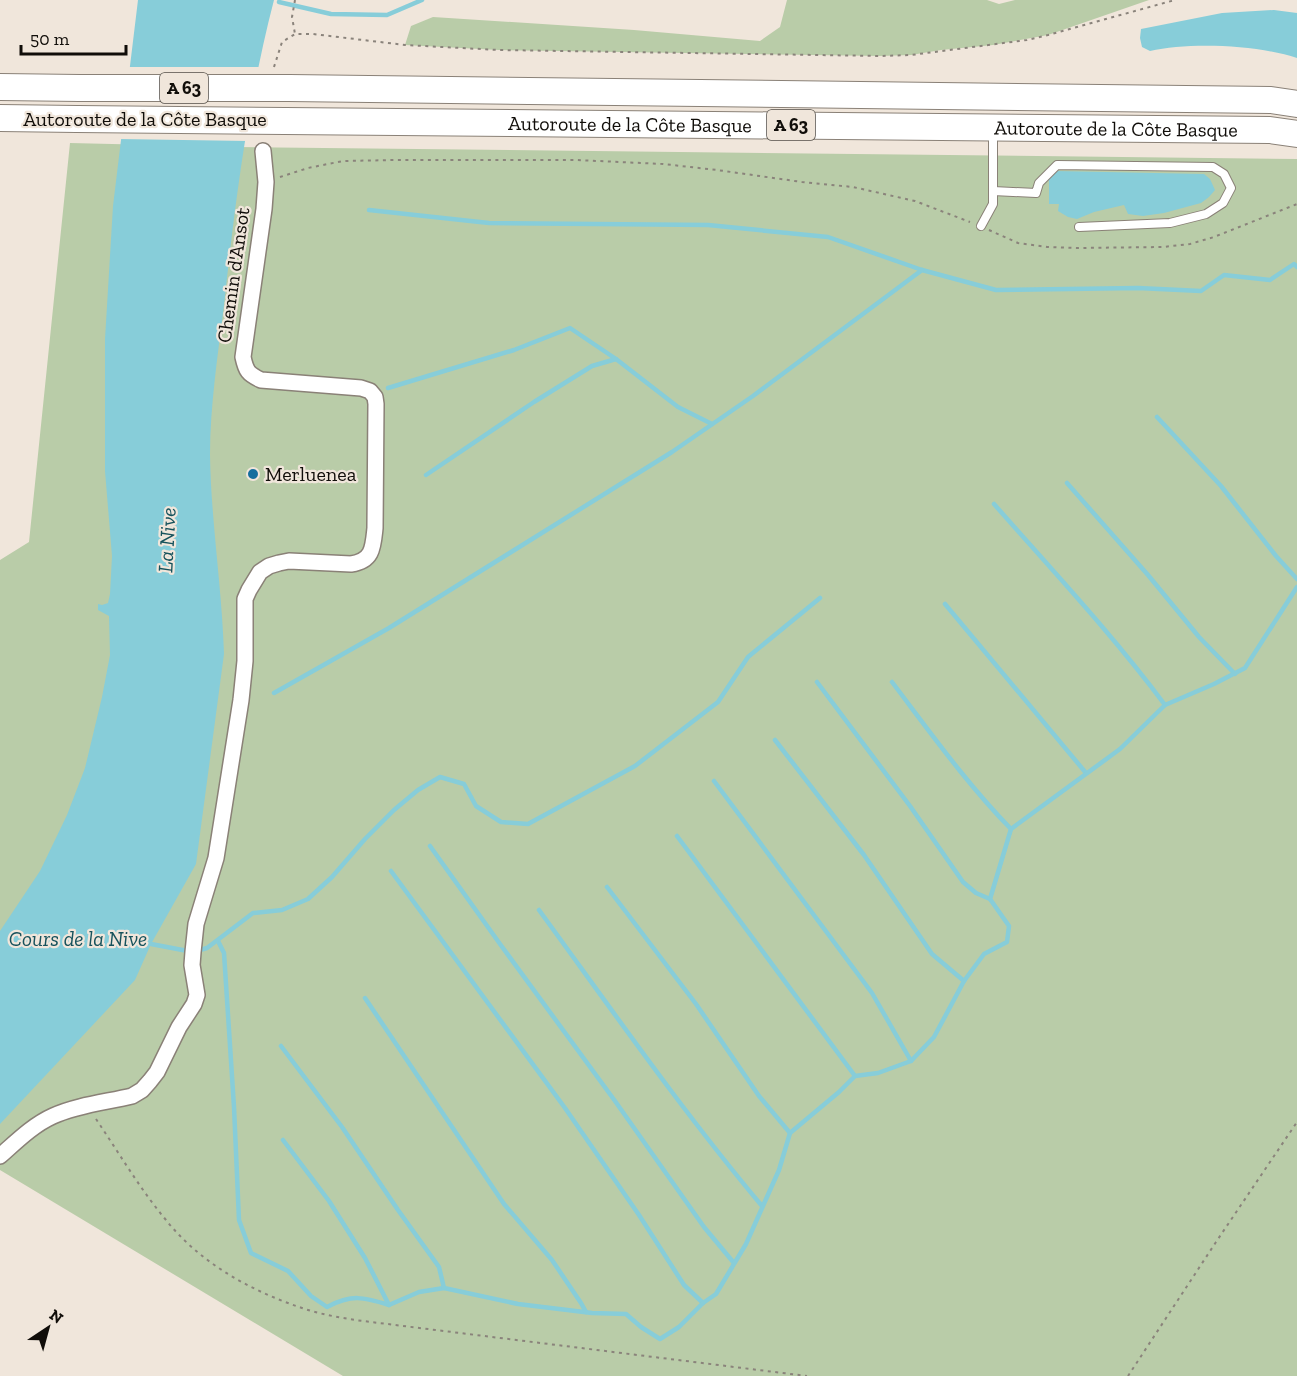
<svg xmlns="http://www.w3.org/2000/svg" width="1297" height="1376" viewBox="0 0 1297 1376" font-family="'Zilla Slab',serif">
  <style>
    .green { fill: #b9cca8 }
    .water { fill: #87cdd9 }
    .pier { fill: #f0e6db }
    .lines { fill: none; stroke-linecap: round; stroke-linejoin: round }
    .stream { stroke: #87cdd9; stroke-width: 4.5 }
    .service-casing { stroke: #8a8177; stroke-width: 10 }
    .minor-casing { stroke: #8a8177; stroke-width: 18 }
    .motorway-casing { stroke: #8a8177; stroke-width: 28 }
    .path { stroke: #8a837b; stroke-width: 2; stroke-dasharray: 3 4.5; stroke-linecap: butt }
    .service { stroke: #fff; stroke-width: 8 }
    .minor { stroke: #fff; stroke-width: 15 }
    .motorway { stroke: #fff; stroke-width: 26 }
    .motorway-bridge-casing { stroke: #8a8177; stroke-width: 28; stroke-linecap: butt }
    .motorway-bridge { stroke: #fff; stroke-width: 26 }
    .poi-dot { fill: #156e9e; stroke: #f0e6db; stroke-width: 2 }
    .labels { text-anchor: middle; stroke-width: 4.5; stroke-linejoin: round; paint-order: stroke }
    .shield { fill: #f0e6db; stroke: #534e48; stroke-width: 1.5 }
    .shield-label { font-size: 18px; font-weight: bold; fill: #100d09 }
    .street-label { font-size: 20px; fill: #100d09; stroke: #f0e6db }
    .poi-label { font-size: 20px; fill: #100d09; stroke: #f0e6db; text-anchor: start }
    .water-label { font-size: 21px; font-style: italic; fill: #16525c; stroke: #f0e6db }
  </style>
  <rect width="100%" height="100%" fill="#f0e6db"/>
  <!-- green -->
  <g class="green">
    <polygon points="787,0 987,0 999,4 1015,0 1149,0 1048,35 993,45 941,50 911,55 880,56 499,50 405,45 411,26 433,17 634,30 760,41 780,27"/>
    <polygon points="70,143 238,147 1297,159 1297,1376 343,1376 0,1170 0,560 29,542"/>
  </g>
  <!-- water -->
  <g class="water">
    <path d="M138,0H274C248,100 235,203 224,305C218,354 210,406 210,455C211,521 222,588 224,654L196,864L151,944L135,980L0,1124V931L40,871L67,815L85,768L102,697L110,655L109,616L98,610V604L102,605L108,603L110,594L112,556L105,471V339L113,206Z"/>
    <path d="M1274,10L1297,13V58C1258,45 1190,42 1150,51L1142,47L1140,38L1141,29L1222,13Z"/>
    <polygon points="1055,171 1204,174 1210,179 1215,190 1209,197 1201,203 1164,213 1143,216 1128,214 1124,205 1094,212 1077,219 1068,217 1058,211 1059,204 1049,204 1049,178"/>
  </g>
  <!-- pier -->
  <polygon class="pier" points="126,67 261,67 248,141 118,139"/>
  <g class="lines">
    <!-- stream -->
    <g class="stream">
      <polyline points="279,2 331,14 387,15 422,0"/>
      <polyline points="369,210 489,223 708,225 828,237 922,270 996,290 1138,288 1201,291 1224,275 1270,280 1294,264 1297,267"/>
      <polyline points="388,388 514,350 570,328 616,359"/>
      <polyline points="1157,417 1221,486 1276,556 1297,579"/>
      <polyline points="426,475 534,402 592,366 616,359 678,407 712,424"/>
      <polyline points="1067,483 1148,575 1199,637 1235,674"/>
      <path d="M994,504C1052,570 1112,634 1165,705"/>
      <polyline points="945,604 1086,773"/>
      <polyline points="817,682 910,806 963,882 976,893 990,899"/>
      <path d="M892,682C930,732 967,784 1011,829"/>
      <polyline points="274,693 389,628 672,452 753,396 922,270"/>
      <polyline points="775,740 864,855 932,954 964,981"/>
      <polyline points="714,781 872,993 911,1061"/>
      <polyline points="677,836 855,1076"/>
      <polyline points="430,846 500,944 615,1101 704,1227 734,1263"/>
      <polyline points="391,871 565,1108 639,1215 684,1285 703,1303"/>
      <polyline points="607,887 696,1004 759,1096 790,1133"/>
      <path d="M539,910C612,1010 683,1112 762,1206"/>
      <path d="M218,941L224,953L234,1107L239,1220L251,1253L288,1271L311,1296L327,1307C352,1294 363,1297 389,1305L419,1292L444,1288L518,1304L592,1313L626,1314L641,1327L660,1339L679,1327L703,1303L716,1294L746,1244L779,1170L790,1133L839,1092L855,1076L878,1073L911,1061L934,1037L964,981L984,954L1007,942L1009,926L990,899L1011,829L1120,749L1165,705L1214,684L1245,668L1297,587"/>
      <polyline points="151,944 193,952 207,948 253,913 282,910 308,899 332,877 365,839 394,810 418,790 440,777 464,784 476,806 501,822 528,824 635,766 718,702 748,657 820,598"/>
      <polyline points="365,998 504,1204 552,1260 581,1303 586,1312"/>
      <polyline points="281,1046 342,1127 398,1210 439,1267 444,1288"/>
      <polyline points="283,1140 329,1201 365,1258 389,1305"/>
    </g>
    <!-- service casing -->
    <g class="service-casing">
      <g id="service">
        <polyline points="993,191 1036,193 1039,183 1057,165 1213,167 1224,174 1231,188 1223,203 1206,214 1170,223 1079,227"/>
        <polyline points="981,226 993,204 993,131"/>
      </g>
    </g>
    <!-- minor casing -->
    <g class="minor-casing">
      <path id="minor" d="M0,1156C17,1141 33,1125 53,1116C77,1105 107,1102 132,1096L142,1090L150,1081L157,1072L179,1027L194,1004L197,995L192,965L193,952L196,924L216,858L241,700L245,661V599L249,590L260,572L269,566L279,563L289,561L351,564C373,561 373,547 375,528L376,404L375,397L370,391L361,388L261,380C248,374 246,371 243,357L264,209L266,182L263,151"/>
    </g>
    <!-- motorway casing -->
    <g class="motorway-casing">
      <g id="motorway">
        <polyline points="0,87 80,88"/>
        <polyline points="289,88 1271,100 1297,104"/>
        <polyline points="0,118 77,119"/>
        <path id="s1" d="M285,121L1270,130L1297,134"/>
      </g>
    </g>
    <!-- path -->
    <g class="path">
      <polyline points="295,0 292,17 295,34"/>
      <polyline points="274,67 282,42 295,34 313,34 405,45 499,50 880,56 911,55 1027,40 1048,35 1175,0"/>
      <polyline points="280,177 308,168 343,161 397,160 576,160 663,164 717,170 802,182 853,187 915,201 970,222"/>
      <polyline points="989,230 1018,243 1047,247 1076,248 1163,247 1190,244 1214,237 1297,204"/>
      <path d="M96,1119C119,1153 140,1189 166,1220C200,1263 251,1291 302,1308C319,1314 337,1317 355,1320L807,1376"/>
      <polyline points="1128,1376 1216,1242 1297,1122"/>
    </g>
    <!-- service -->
    <use href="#service" class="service"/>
    <!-- minor -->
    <use href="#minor" class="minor"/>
    <!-- motorway -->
    <use href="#motorway" class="motorway"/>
    <!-- motorway-bridge casing -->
    <g class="motorway-bridge-casing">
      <g id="motorway-bridge">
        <polyline points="80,88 289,88"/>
        <polyline points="77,119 285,121"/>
      </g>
    </g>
    <!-- motorway-bridge -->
    <use href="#motorway-bridge" class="motorway-bridge"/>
  </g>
  <!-- markers -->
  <circle class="poi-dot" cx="253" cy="474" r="6"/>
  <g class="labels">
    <!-- shield labels -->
    <g class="shield">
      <rect x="160" y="73" width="48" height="30" rx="4.5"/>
      <rect x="767" y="110" width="48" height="30" rx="4.5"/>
    </g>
    <g class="shield-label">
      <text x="184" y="94">A 63</text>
      <text x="791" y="131">A 63</text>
    </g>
    <!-- street labels -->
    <g class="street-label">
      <text x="145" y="126">Autoroute de la Côte Basque</text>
      <text dy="7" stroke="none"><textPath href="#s1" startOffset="345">Autoroute de la Côte Basque</textPath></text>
      <text dy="7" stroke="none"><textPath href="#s1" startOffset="831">Autoroute de la Côte Basque</textPath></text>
      <text transform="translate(233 275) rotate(-82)" y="7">Chemin d'Ansot</text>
    </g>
    <!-- poi labels -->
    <g class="poi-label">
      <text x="265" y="481">Merluenea</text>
    </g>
    <!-- water labels -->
    <g class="water-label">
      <text transform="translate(167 540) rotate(-87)" y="7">La Nive</text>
      <text x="78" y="946">Cours de la Nive</text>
    </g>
  </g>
  <!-- north arrow -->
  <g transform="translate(48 1328) rotate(36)" stroke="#f0e6db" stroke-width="4.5" paint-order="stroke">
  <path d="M0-4.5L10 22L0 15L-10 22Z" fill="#100d09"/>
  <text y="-9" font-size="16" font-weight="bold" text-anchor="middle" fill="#100d09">N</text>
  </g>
  <!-- scale -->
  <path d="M21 45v9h105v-9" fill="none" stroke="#100d09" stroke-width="3"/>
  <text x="30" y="45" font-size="18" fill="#100d09" stroke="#f0e6db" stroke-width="4.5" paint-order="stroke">50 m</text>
</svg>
